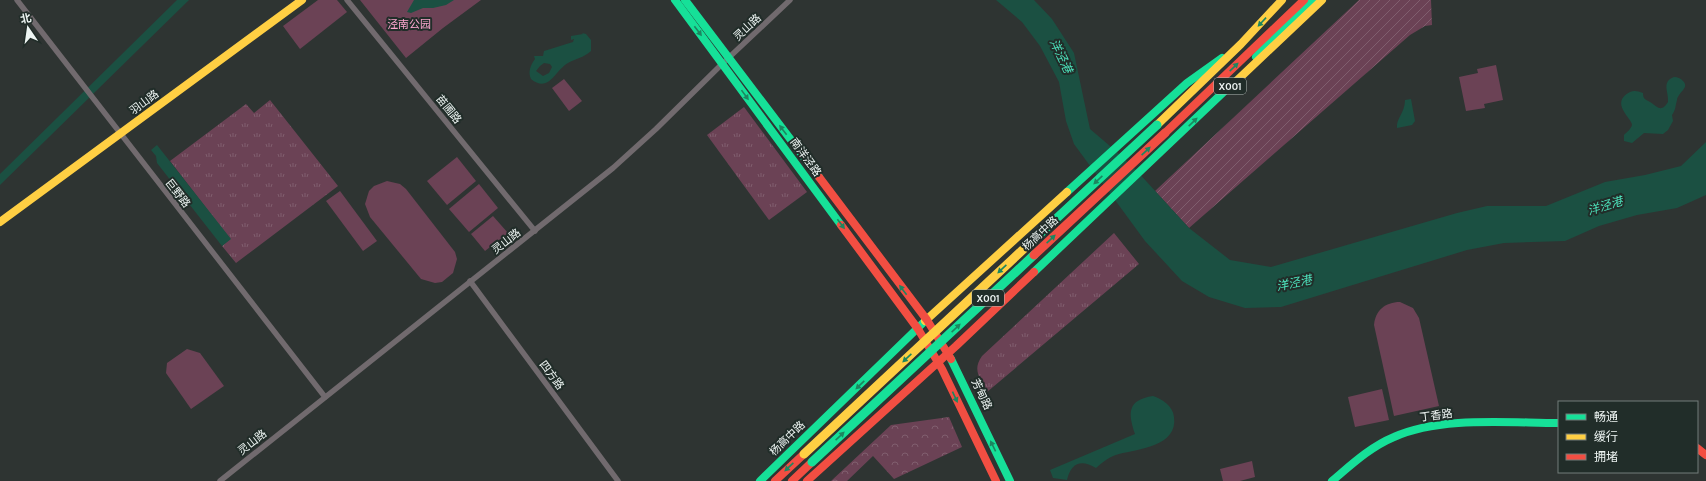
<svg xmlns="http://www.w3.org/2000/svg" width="1706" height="481" viewBox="0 0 1706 481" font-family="Karla,'Noto Sans SC',sans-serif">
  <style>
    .grass { fill: url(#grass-tufts) }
    .forest { fill: url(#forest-crowns) }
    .park { fill: #6b4255 }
    .garden { fill: url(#garden-furrows) }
    .water { fill: #1b5042; fill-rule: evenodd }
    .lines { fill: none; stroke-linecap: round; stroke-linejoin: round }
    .street { stroke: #716a6e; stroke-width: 5.5 }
    .fast { stroke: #16e098; stroke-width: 8 }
    .slow { stroke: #ffcf43; stroke-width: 8 }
    .jam { stroke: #f24e42; stroke-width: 8 }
    .fast-bridge { stroke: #16e098; stroke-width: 9 }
    .slow-bridge { stroke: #ffcf43; stroke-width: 9 }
    .jam-bridge { stroke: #f24e42; stroke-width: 9 }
    .oneway { fill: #1c8660 }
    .labels { text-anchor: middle; stroke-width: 4; stroke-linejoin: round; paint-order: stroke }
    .shield { fill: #212d29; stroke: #b0b9b6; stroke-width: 1 }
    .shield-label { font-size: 10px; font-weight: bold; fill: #eef5f3 }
    .park-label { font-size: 11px; fill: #fba6ce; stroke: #212d29 }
    .street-label { font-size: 11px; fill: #eef5f3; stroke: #212d29 }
    .water-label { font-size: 12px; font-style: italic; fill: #4de3bc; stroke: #212d29 }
  </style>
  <defs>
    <pattern id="grass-tufts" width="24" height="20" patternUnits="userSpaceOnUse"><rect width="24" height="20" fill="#6b4255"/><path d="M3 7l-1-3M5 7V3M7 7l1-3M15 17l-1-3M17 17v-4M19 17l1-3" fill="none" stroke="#805e6e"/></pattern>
    <pattern id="forest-crowns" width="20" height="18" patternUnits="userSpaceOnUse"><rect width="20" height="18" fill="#6b4255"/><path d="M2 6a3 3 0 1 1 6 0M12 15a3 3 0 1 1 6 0" fill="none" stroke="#805e6e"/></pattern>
    <pattern id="garden-furrows" width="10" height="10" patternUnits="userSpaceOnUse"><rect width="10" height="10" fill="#6b4255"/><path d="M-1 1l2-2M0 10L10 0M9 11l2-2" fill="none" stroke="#805e6e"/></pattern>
  </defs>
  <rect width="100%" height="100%" fill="#2e3432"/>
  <!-- grass -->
  <g class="grass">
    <polygon points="270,100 338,186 236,263 222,246 230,239 170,161 246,104 254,113"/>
    <polygon points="744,107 807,192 769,220 707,135"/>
    <path d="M1114,233L1139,264L987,392C980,378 972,370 982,356Z"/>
  </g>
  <!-- forest -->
  <polygon class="forest" points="949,417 962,447 894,479 873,456 847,481 831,481 891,425"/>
  <!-- park -->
  <g class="park">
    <polygon points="318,0 337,0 347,12 300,49 283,26"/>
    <polygon points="360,0 481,0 443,28 406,58"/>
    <polygon points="1496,65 1503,100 1484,104 1485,108 1466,111 1459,77 1478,73 1477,69"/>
    <polygon points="564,79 582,101 569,111 552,88"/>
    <polygon points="457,157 476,181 447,205 427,181"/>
    <polygon points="387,181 400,184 406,189 455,252 457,259 453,273 442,282 435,283 421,279 370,217 365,204 369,191 374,186"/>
    <polygon points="479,184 498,208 469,232 449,209"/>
    <polygon points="340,191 377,241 363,251 326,201"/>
    <polygon points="493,216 508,233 485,251 471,234"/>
    <path d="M1400,302L1413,308L1419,318L1439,406L1394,416L1374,325C1375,311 1385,302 1400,302Z"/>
    <polygon points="187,349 200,353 224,386 191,409 166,373 167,363"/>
    <polygon points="1382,389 1389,420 1355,427 1348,397"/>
    <polygon points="1252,461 1255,477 1240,481 1223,481 1220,469"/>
  </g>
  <!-- garden -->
  <polygon class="garden" points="1359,0 1431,0 1432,25 1425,26 1410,35 1189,228 1155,191"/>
  <!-- water -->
  <g class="water">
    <polygon points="177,0 189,0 0,185 0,174"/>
    <polygon points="414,0 454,0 446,5 433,8 423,8 411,13 407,12"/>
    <polygon points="996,0 1034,0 1052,19 1074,53 1090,129 1117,152 1136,170 1189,228 1230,260 1271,267 1457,213 1487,206 1546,206 1605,182 1645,175 1681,166 1706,142 1706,195 1677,208 1637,215 1599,226 1565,241 1504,243 1467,250 1281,307 1245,308 1209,297 1182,281 1145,241 1074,144 1066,121 1059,82 1040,46 1022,22"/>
    <path d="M582,33L586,34L591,40V51C585,57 575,59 568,63C556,69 549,94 531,79C528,72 530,66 535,59L534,56H543L544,51C554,48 563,45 573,42L574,39L571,40V36L583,34ZM544,63L550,64L552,67L549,73L543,76L536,71L540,66Z"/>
    <path d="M1674,77C1678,77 1680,78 1683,81C1690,88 1678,92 1677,100C1675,107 1676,109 1672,115L1673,121L1668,130L1663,134L1644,133L1632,143L1624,141V135C1627,132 1631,129 1632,125C1632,118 1609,103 1630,92C1634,90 1638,91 1643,93C1643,99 1645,99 1650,102C1658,107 1661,113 1668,102C1669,92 1661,82 1674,77Z"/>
    <path d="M1411,99L1415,121L1412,125L1397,128C1396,118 1405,113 1405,100Z"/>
    <polygon points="157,145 231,239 222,246 157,163 156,156 151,150"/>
    <path d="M1153,396C1162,399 1173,406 1174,417C1178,446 1139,449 1119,454C1110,456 1103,462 1096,468C1081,459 1071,463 1067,480L1053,478L1050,470L1135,434C1128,413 1127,400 1153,396Z"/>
  </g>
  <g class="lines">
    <!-- street -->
    <g class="street">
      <polyline points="17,0 325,397"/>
      <polyline points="347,0 535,231"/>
      <polyline points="470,281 618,481"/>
      <polyline points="220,481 613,168 656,129 722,64 790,0"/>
    </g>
    <!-- fast -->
    <g class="fast">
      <polyline points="675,0 841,225"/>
      <polyline points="685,0 819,177"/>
      <polyline points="1256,57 1270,41 1312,0"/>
      <polyline points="1067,192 1187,83 1222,58"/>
      <polyline points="1034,272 1233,83"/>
      <polyline points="951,359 1010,481"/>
      <polyline points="760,481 925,321"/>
      <path d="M1332,481C1351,465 1370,447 1394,437C1440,416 1509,423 1559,423"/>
    </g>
    <!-- slow -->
    <g class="slow">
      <polyline points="1229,88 1322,0"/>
      <polyline points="1157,125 1241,44 1282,0"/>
      <polyline points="0,222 302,0"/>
      <polyline points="925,321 1067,192"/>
    </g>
    <!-- jam -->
    <g class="jam">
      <polyline points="1165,133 1304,0"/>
      <polyline points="819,177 927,320 951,359"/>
      <polyline points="841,225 918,329 942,369 996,481"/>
      <polyline points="1697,448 1706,455"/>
      <polyline points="775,481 804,454"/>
      <polyline points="792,481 812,462"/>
      <polyline points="807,481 956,346 1034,272"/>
    </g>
    <!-- fast-bridge -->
    <g class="fast-bridge">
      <polyline points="1029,244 1157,125"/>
      <polyline points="812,462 1034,255"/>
    </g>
    <!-- slow-bridge -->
    <polyline class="slow-bridge" points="804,454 1029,244"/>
    <!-- jam-bridge -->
    <polyline class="jam-bridge" points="1034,255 1165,133"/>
  </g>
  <!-- one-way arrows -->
  <defs><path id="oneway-solid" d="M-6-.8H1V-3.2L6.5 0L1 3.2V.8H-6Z"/></defs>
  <g class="oneway">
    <use href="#oneway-solid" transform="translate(1262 22) rotate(133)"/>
    <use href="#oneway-solid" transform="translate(698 31) rotate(53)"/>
    <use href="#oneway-solid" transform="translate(1234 67) rotate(-44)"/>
    <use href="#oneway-solid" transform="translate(745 95) rotate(54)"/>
    <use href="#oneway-solid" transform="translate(1193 122) rotate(-44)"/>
    <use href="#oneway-solid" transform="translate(783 130) rotate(-127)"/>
    <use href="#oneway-solid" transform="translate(1146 151) rotate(-43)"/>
    <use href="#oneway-solid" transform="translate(1098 180) rotate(137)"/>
    <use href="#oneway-solid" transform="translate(841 224) rotate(53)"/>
    <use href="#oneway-solid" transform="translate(1051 239) rotate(-43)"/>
    <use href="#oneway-solid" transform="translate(1002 269) rotate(137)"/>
    <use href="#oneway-solid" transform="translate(903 290) rotate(-127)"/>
    <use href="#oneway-solid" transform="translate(956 328) rotate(-43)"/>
    <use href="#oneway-solid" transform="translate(907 358) rotate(137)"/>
    <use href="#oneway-solid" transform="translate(860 385) rotate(136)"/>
    <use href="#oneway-solid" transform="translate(955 397) rotate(65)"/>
    <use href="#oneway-solid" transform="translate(840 436) rotate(-43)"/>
    <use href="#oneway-solid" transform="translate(993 446) rotate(-116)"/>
    <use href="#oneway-solid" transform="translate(789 467) rotate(137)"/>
  </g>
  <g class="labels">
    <!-- shield labels -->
    <g class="shield">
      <rect x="1214" y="78" width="32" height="16" rx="3"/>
      <rect x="972" y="290" width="32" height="16" rx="3"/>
    </g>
    <g class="shield-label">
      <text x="1230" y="90">X001</text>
      <text x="988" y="302">X001</text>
    </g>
    <!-- park labels -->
    <g class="park-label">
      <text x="409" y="28">泾南公园</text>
    </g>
    <!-- street labels -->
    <g class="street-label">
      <text transform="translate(747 27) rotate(-43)" y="4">灵山路</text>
      <text transform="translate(144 102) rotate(-37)" y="4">羽山路</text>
      <text transform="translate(449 109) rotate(51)" y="4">苗圃路</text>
      <text transform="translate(806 157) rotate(54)" y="4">南洋泾路</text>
      <text transform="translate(178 193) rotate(52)" y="4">巨野路</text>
      <text transform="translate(1040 233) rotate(-43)" y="4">杨高中路</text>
      <text transform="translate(506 241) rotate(-38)" y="4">灵山路</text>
      <text transform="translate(552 375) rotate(53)" y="4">四方路</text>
      <text transform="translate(982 394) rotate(64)" y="4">芳甸路</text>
      <text transform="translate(1436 415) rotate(-7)" y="4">丁香路</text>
      <text transform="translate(787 438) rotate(-44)" y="4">杨高中路</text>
      <text transform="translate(252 442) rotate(-38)" y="4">灵山路</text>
    </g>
    <!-- water labels -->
    <g class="water-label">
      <text transform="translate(1061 56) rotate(64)" y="4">洋泾港</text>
      <text transform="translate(1605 206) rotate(-17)" y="4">洋泾港</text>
      <text transform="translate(1294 283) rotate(-12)" y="4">洋泾港</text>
    </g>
  </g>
  <!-- legend -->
  <rect x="1558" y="401" width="140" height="72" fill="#212d29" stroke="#737d7a"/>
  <rect x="1566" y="414" width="20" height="6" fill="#16e098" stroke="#737d7a"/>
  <text x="1594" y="421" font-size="12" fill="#eef5f3">畅通</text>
  <rect x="1566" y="434" width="20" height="6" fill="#ffcf43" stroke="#737d7a"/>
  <text x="1594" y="441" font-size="12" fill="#eef5f3">缓行</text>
  <rect x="1566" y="454" width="20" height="6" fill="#f24e42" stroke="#737d7a"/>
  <text x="1594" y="461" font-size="12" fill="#eef5f3">拥堵</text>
  <!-- north arrow -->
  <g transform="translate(28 28) rotate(347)" stroke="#212d29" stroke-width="3" paint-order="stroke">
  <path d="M0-3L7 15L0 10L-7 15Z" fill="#eef5f3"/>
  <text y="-6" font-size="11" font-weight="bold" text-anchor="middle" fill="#eef5f3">北</text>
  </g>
</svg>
